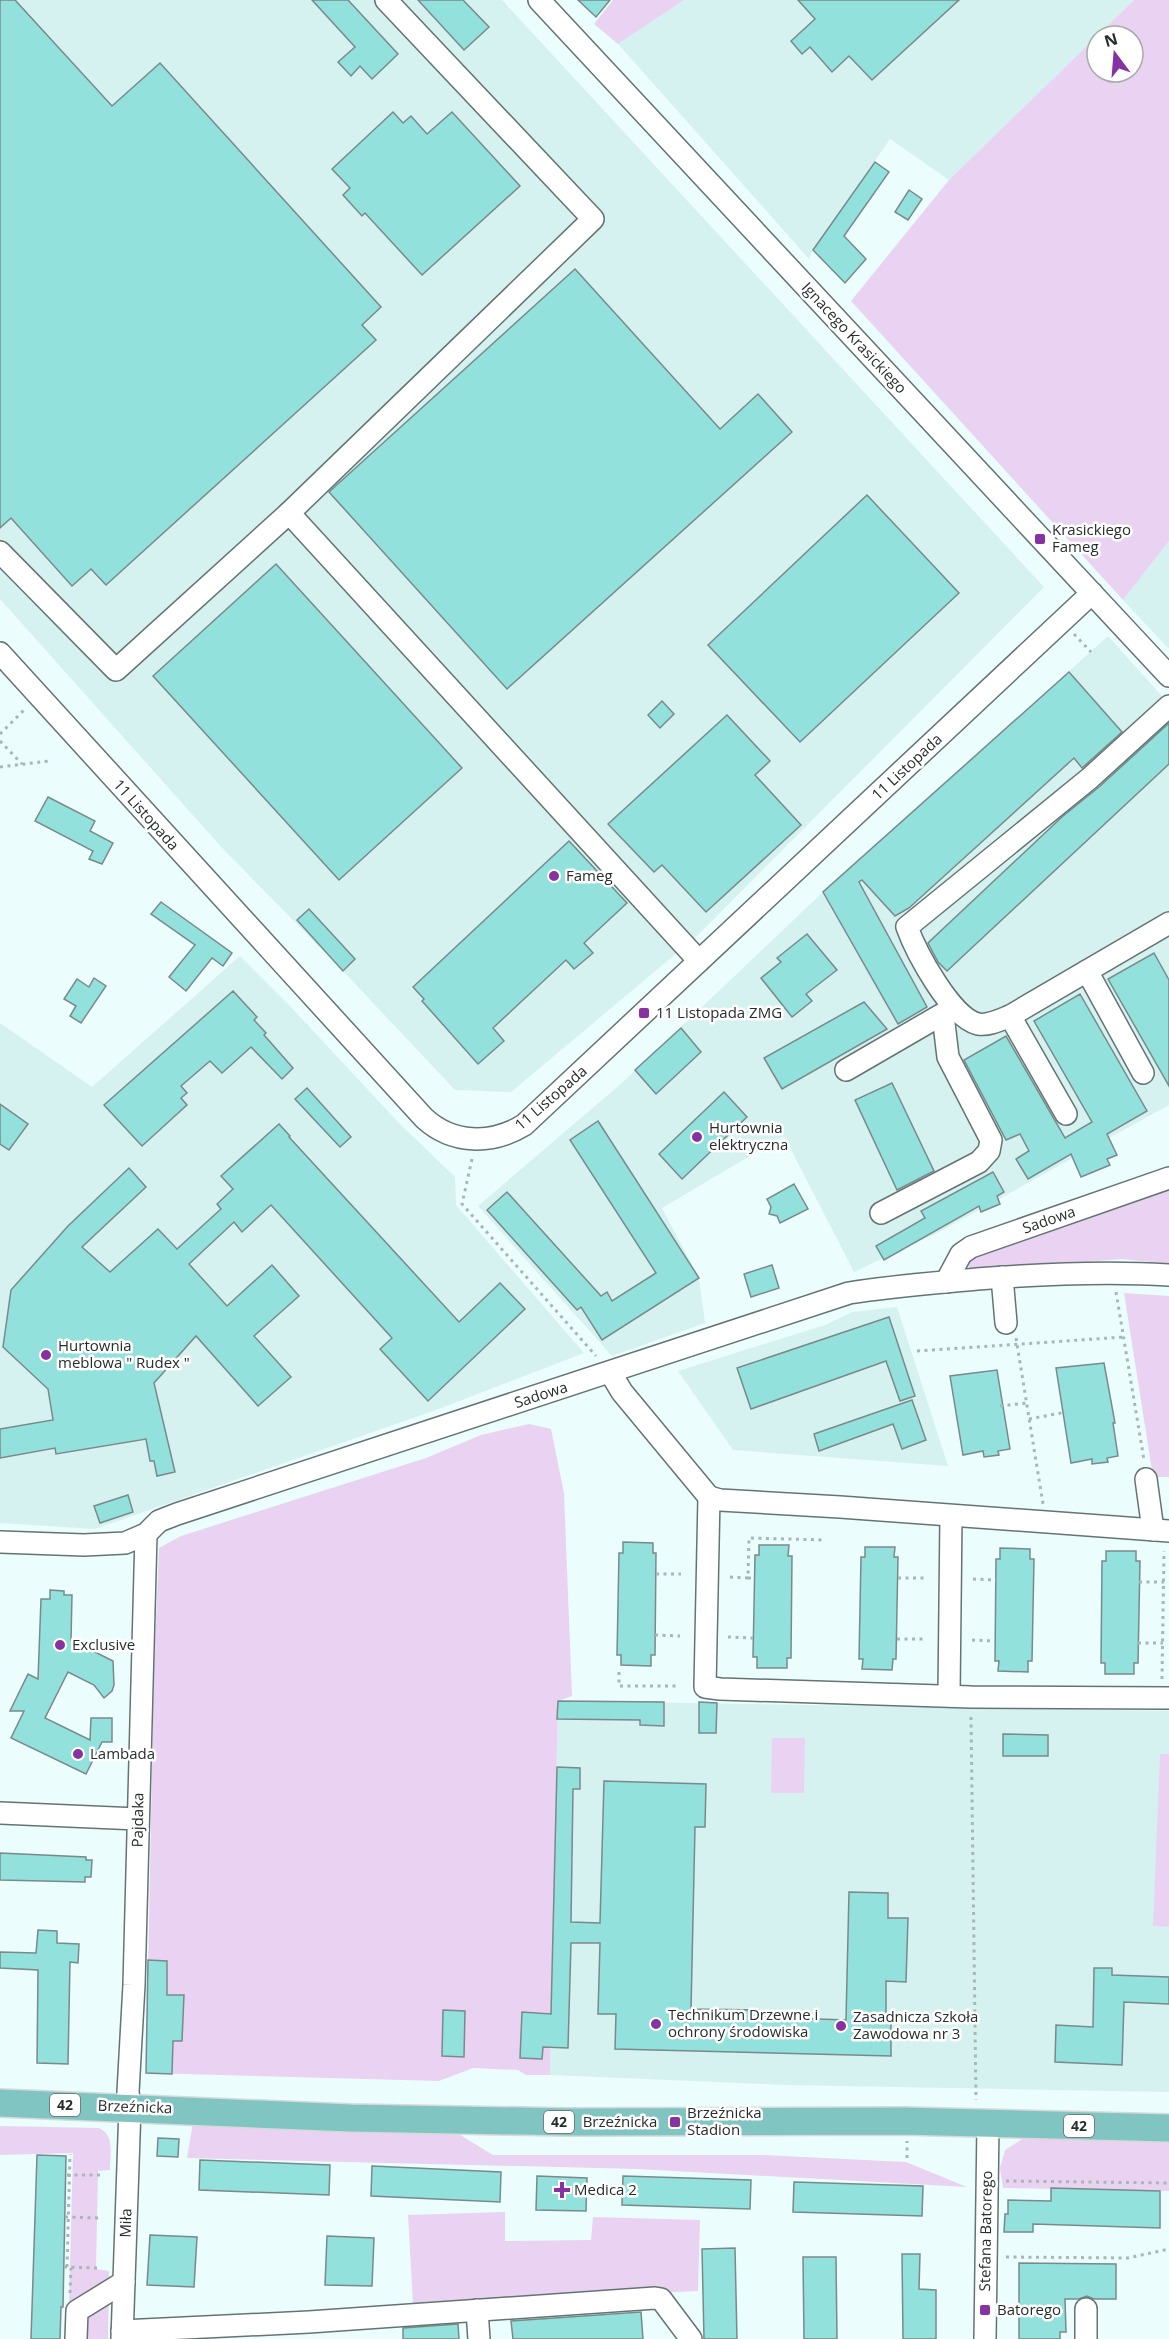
<svg xmlns="http://www.w3.org/2000/svg" width="1169" height="2339" viewBox="0 0 1169 2339" font-family="'Open Sans',sans-serif">
  <style>
    .built { fill: #d5f2f0 }
    .green { fill: #ead3f2 }
    .building { fill: #92e1dd; stroke: #798a89; stroke-width: 1.5 }
    .lines { fill: none; stroke-linecap: round; stroke-linejoin: round }
    .minor-casing { stroke: #647473; stroke-width: 24 }
    .major-casing { stroke: #d8d9d9; stroke-width: 30 }
    .path { stroke: #a8b7b6; stroke-width: 3; stroke-dasharray: 3 4.5; stroke-linecap: butt }
    .minor { stroke: #fff; stroke-width: 21 }
    .major { stroke: #80c5c2; stroke-width: 27 }
    .poi-dot { fill: #8732a1; stroke: #fff; stroke-width: 2 }
    .labels { text-anchor: middle; stroke-width: 5; stroke-linejoin: round; paint-order: stroke }
    .shield { fill: #fff; stroke: #676d6c; stroke-width: 1.5 }
    .shield-label { font-size: 14px; font-weight: bold; fill: #262e2d }
    .street-label { font-size: 15px; fill: #262e2d; stroke: #fff }
    .poi-label { font-size: 15px; fill: #262e2d; stroke: #fff; text-anchor: start }
  </style>
  <rect width="100%" height="100%" fill="#ebfefd"/>
  <!-- built -->
  <g class="built">
    <polygon points="0,0 502,0 1044,587 696,937 511,1092 455,1090 344,972 224,850 0,599"/>
    <polygon points="684,0 1134,0 949,180 890,139 813,250 809,259 618,44"/>
    <polygon points="1169,541 1169,649 1123,600"/>
    <polygon points="1108,636 1169,704 1169,1105 939,1232 854,1272 784,1136 662,1208 699,1278 705,1323 612,1356 478,1206 623,1082 823,892"/>
    <polygon points="240,956 289,1005 398,1122 455,1177 456,1205 584,1353 436,1410 95,1529 0,1523 0,1023 92,1087"/>
    <polygon points="897,1307 948,1466 733,1450 678,1371 825,1325 852,1312"/>
    <polygon points="558,1701 1169,1711 1169,2092 786,2085 550,2075"/>
  </g>
  <!-- green -->
  <g class="green">
    <polygon points="613,0 684,0 618,44 594,24"/>
    <polygon points="1134,0 1169,0 1169,541 1123,600 851,301 949,180 1097,36 1097,72 1133,72 1133,36 1097,36"/>
    <polygon points="1169,1183 1169,1264 1122,1259 973,1271 968,1266 967,1260 973,1254"/>
    <polygon points="1124,1293 1169,1296 1169,1477 1153,1477"/>
    <polygon points="529,1424 551,1429 564,1493 572,1696 558,1701 550,2075 526,2075 518,2070 473,2068 439,2081 146,2073 154,1665 159,1548 181,1536 426,1458 481,1435"/>
    <polygon points="772,1738 805,1738 804,1793 771,1793"/>
    <polygon points="1160,1754 1169,1754 1169,1927 1153,1926"/>
    <polygon points="193,2122 457,2133 493,2155 763,2155 906,2162 967,2187 637,2169 187,2158"/>
    <path d="M0,2126L99,2128C115,2135 110,2155 110,2170L98,2171L96,2269L109,2271L108,2339H68L73,2153L0,2155Z"/>
    <polygon points="1027,2136 1169,2142 1169,2191 1003,2188 1000,2168 1005,2150"/>
    <polygon points="505,2212 505,2241 591,2240 593,2217 700,2220 698,2291 413,2304 408,2215"/>
  </g>
  <!-- building -->
  <g class="building">
    <polygon points="0,0 15,0 112,106 160,63 381,307 362,325 376,340 106,585 91,569 72,586 11,518 0,528"/>
    <polygon points="312,0 348,0 398,54 372,79 360,66 351,76 338,62 355,47"/>
    <polygon points="418,0 463,0 489,27 464,50"/>
    <polygon points="578,0 610,0 596,17"/>
    <polygon points="798,0 959,0 872,80 849,56 832,72 810,47 802,54 791,41 815,19"/>
    <polygon points="393,112 403,123 411,116 427,134 452,112 520,186 422,275 365,213 362,216 343,195 350,188 332,169"/>
    <polygon points="875,162 889,172 844,236 866,259 845,283 813,250"/>
    <polygon points="909,190 922,199 908,220 895,212"/>
    <polygon points="575,269 720,429 758,394 792,432 507,689 329,492"/>
    <polygon points="867,495 959,593 800,742 708,645"/>
    <polygon points="276,564 462,768 339,880 153,676"/>
    <polygon points="1069,672 1122,732 1082,768 1074,758 909,908 895,916 862,880 859,882 927,1007 898,1024 823,892"/>
    <polygon points="662,701 674,714 660,728 648,715"/>
    <polygon points="727,715 770,761 755,775 801,825 706,912 662,865 654,872 608,824"/>
    <polygon points="1169,723 1169,764 947,971 938,962 928,943 1063,816 1099,787"/>
    <polygon points="48,797 95,821 90,831 113,843 102,864 89,859 93,851 35,821"/>
    <polygon points="569,841 627,903 584,943 593,953 574,969 566,960 493,1028 504,1041 478,1064 422,1001 424,999 413,987"/>
    <polygon points="161,902 232,953 223,966 212,958 186,991 169,977 195,945 151,914"/>
    <polygon points="309,909 355,959 343,971 297,920"/>
    <polygon points="807,934 837,970 806,994 812,1001 792,1017 761,978 781,962 777,958"/>
    <polygon points="1154,953 1169,980 1169,1086 1108,979"/>
    <polygon points="94,978 106,986 81,1023 70,1016 76,1006 64,999 77,979 89,987"/>
    <polygon points="233,991 257,1017 254,1020 266,1033 264,1035 293,1068 282,1079 251,1047 222,1073 210,1061 181,1086 187,1093 181,1098 187,1105 142,1146 104,1105"/>
    <polygon points="1080,994 1147,1111 1107,1134 1117,1155 1107,1159 1110,1165 1081,1177 1071,1154 1028,1179 1016,1159 1029,1151 1020,1134 1006,1140 964,1060 1006,1036 1065,1138 1092,1122 1034,1021"/>
    <polygon points="864,1002 887,1029 782,1089 764,1058"/>
    <polygon points="681,1028 701,1052 656,1094 635,1070"/>
    <polygon points="892,1083 934,1171 897,1190 855,1100"/>
    <polygon points="307,1088 351,1137 340,1147 295,1099"/>
    <polygon points="724,1092 747,1117 682,1179 659,1154"/>
    <polygon points="0,1104 28,1124 9,1150 0,1144"/>
    <polygon points="598,1121 699,1278 602,1340 581,1307 577,1310 487,1210 507,1192 601,1296 607,1292 612,1301 656,1273 570,1140"/>
    <polygon points="279,1124 290,1136 289,1137 459,1322 500,1283 525,1309 428,1401 380,1349 392,1338 271,1205 242,1232 234,1222 189,1264 227,1306 272,1265 299,1296 254,1336 291,1377 258,1406 196,1336 154,1383 175,1472 157,1476 154,1461 150,1461 146,1439 56,1454 55,1448 0,1458 0,1429 53,1420 48,1389 3,1347 11,1290 68,1226 129,1168 146,1187 82,1247 110,1272 158,1229 177,1249 221,1209 217,1204 233,1189 221,1176"/>
    <polygon points="993,1172 1004,1192 997,1196 1000,1204 981,1212 979,1206 884,1260 876,1246 925,1218 921,1211"/>
    <polygon points="794,1184 808,1209 780,1223 777,1216 769,1214 771,1207 767,1199"/>
    <polygon points="772,1265 779,1288 751,1297 744,1274"/>
    <polygon points="889,1317 915,1396 900,1401 886,1361 751,1409 737,1368"/>
    <polygon points="1104,1363 1115,1423 1113,1423 1118,1456 1107,1458 1108,1462 1092,1464 1092,1459 1071,1463 1056,1368"/>
    <polygon points="997,1370 1010,1449 998,1451 999,1455 984,1457 983,1451 963,1455 950,1376"/>
    <polygon points="912,1400 926,1440 902,1449 893,1424 819,1451 814,1434"/>
    <polygon points="128,1495 133,1512 100,1523 94,1506"/>
    <polygon points="623,1542 653,1543 653,1553 656,1553 655,1655 651,1655 651,1666 621,1665 621,1655 617,1655 619,1553 623,1553"/>
    <polygon points="759,1545 789,1545 788,1556 792,1556 791,1658 787,1658 787,1668 757,1668 757,1657 753,1657 755,1555 759,1555"/>
    <polygon points="865,1547 895,1547 894,1557 898,1557 896,1659 893,1659 892,1670 862,1669 863,1659 859,1659 861,1557 865,1557"/>
    <polygon points="1000,1548 1030,1549 1030,1559 1034,1559 1032,1661 1028,1661 1028,1672 998,1671 999,1661 995,1661 996,1559 1000,1559"/>
    <polygon points="1106,1551 1136,1551 1136,1561 1140,1561 1138,1663 1134,1663 1134,1674 1105,1674 1105,1663 1101,1663 1102,1561 1106,1561"/>
    <polygon points="50,1590 64,1591 64,1595 72,1595 71,1640 113,1661 114,1685 112,1691 104,1698 94,1685 68,1672 45,1718 90,1740 91,1718 112,1718 112,1742 102,1742 86,1774 11,1738 24,1711 10,1711 28,1674 38,1679 41,1599 50,1599"/>
    <polygon points="558,1701 664,1702 664,1726 640,1725 640,1720 557,1719"/>
    <polygon points="699,1702 717,1703 716,1733 699,1733"/>
    <polygon points="1003,1734 1048,1735 1048,1756 1003,1756"/>
    <polygon points="557,1767 580,1768 580,1789 573,1789 571,1922 600,1923 604,1781 706,1784 705,1827 695,1827 691,2009 759,2010 759,2017 846,2020 849,1892 888,1893 888,1918 908,1918 906,1982 886,1981 886,2018 891,2018 891,2056 615,2049 616,2014 598,2014 600,1943 571,1943 568,2048 543,2047 542,2059 520,2058 522,2012 551,2014"/>
    <polygon points="0,1853 86,1857 86,1860 92,1860 91,1877 85,1877 85,1882 0,1880"/>
    <polygon points="38,1930 57,1931 57,1943 79,1944 78,1963 70,1962 68,2064 37,2063 38,1970 0,1968 0,1952 36,1953"/>
    <polygon points="148,1960 167,1961 167,1995 184,1995 182,2041 173,2041 172,2074 146,2073"/>
    <polygon points="1094,1968 1112,1968 1112,1975 1169,1977 1169,2004 1124,2002 1122,2065 1055,2062 1056,2025 1093,2027"/>
    <polygon points="443,2010 465,2011 464,2057 442,2056"/>
    <polygon points="158,2138 179,2139 178,2157 157,2156"/>
    <polygon points="37,2155 66,2156 63,2307 61,2307 60,2339 31,2339"/>
    <polygon points="200,2160 330,2165 329,2195 199,2190"/>
    <polygon points="372,2166 501,2172 500,2202 371,2196"/>
    <polygon points="537,2176 587,2178 586,2211 536,2210"/>
    <polygon points="623,2176 751,2180 750,2209 622,2205"/>
    <polygon points="794,2182 923,2186 922,2216 793,2212"/>
    <polygon points="1051,2188 1160,2191 1160,2228 1033,2224 1033,2232 1004,2232 1005,2214 1008,2214 1008,2200 1051,2201"/>
    <polygon points="150,2235 197,2237 194,2287 147,2285"/>
    <polygon points="327,2236 374,2238 372,2286 325,2285"/>
    <polygon points="735,2248 737,2339 704,2339 702,2249"/>
    <polygon points="902,2254 920,2254 919,2289 936,2290 936,2339 903,2339"/>
    <polygon points="803,2257 836,2257 837,2339 804,2339"/>
    <polygon points="1019,2263 1116,2264 1116,2299 1094,2299 1087,2296 1079,2299 1065,2299 1066,2332 1060,2332 1060,2339 1019,2339"/>
    <polygon points="641,2312 643,2339 513,2339 511,2321"/>
    <polygon points="458,2324 459,2339 403,2339 403,2328"/>
  </g>
  <g class="lines">
    <!-- minor casing -->
    <g class="minor-casing">
      <g id="minor">
        <polyline points="539,0 1169,676"/>
        <polyline points="289,513 593,219 386,0"/>
        <polyline points="0,552 116,670 289,513 699,961"/>
        <path d="M0,653L424,1118C452,1144 491,1145 524,1125L1092,593"/>
        <path d="M1169,706L1090,778L907,927C916,952 951,1018 978,1024C988,1026 1000,1020 1010,1016L1169,923"/>
        <polyline points="1087,971 1143,1073"/>
        <polyline points="1010,1016 1066,1114"/>
        <polyline points="846,1070 953,1008"/>
        <polyline points="881,1213 979,1162 989,1151 991,1140 948,1057 943,1015"/>
        <polyline points="1002,1277 1006,1323"/>
        <polyline points="946,1282 961,1254 971,1247 1169,1178"/>
        <polyline points="610,1372 622,1392 709,1497 705,1687 720,1689 971,1697 1169,1698"/>
        <polyline points="1146,1479 1153,1530"/>
        <polyline points="709,1497 720,1500 840,1507 1169,1531"/>
        <path d="M0,1542L84,1545L125,1543L146,1534L159,1521L177,1514L849,1293C892,1286 934,1283 977,1279C1041,1274 1104,1271 1169,1275"/>
        <polyline points="949,1694 951,1516"/>
        <polyline points="0,1813 138,1819"/>
        <polyline points="477,2310 479,2339"/>
        <polyline points="122,2331 309,2322 655,2298 661,2299 691,2339"/>
        <polyline points="76,2339 77,2311 124,2282"/>
        <polyline points="122,2339 130,2107 128,2092 134,1985 146,1534"/>
        <polyline points="985,2339 988,2124"/>
        <polyline points="1086,2339 1086,2309"/>
      </g>
    </g>
    <!-- major casing -->
    <g class="major-casing">
      <polyline id="major" points="0,2103 350,2118 570,2122 904,2121 1169,2128"/>
    </g>
    <!-- path -->
    <g class="path">
      <polyline points="1074,634 1091,652"/>
      <polyline points="0,734 25,709"/>
      <polyline points="0,741 22,764"/>
      <polyline points="0,767 49,761"/>
      <polyline points="472,1159 462,1204 596,1356"/>
      <polyline points="1116,1292 1144,1460"/>
      <polyline points="1016,1338 1043,1504"/>
      <polyline points="917,1351 1124,1337"/>
      <polyline points="1000,1406 1027,1403"/>
      <polyline points="1029,1419 1066,1412"/>
      <polyline points="656,1574 681,1574"/>
      <polyline points="730,1577 748,1578 749,1538 826,1540"/>
      <polyline points="748,1578 755,1578"/>
      <polyline points="898,1578 925,1578"/>
      <polyline points="973,1579 996,1580"/>
      <polyline points="1139,1582 1164,1582"/>
      <polyline points="655,1635 680,1636"/>
      <polyline points="728,1637 753,1638"/>
      <polyline points="897,1639 924,1639"/>
      <polyline points="972,1640 995,1641"/>
      <polyline points="1138,1643 1163,1643"/>
      <polyline points="619,1672 619,1686 679,1686"/>
      <polyline points="1162,1679 1164,1551"/>
      <polyline points="971,1717 976,2100"/>
      <polyline points="907,2158 907,2141"/>
      <polyline points="67,2175 101,2175"/>
      <polyline points="1006,2181 1169,2183"/>
      <polyline points="65,2217 100,2218"/>
      <polyline points="1006,2257 1128,2258 1169,2249"/>
      <polyline points="64,2267 98,2268"/>
      <polyline points="67,2267 70,2154"/>
      <polyline points="70,2293 71,2268"/>
    </g>
    <!-- minor -->
    <use href="#minor" class="minor"/>
    <!-- major -->
    <use href="#major" class="major"/>
  </g>
  <!-- markers -->
  <g class="poi-dot">
    <rect x="1034" y="533" width="12" height="12" rx="3"/>
    <circle cx="554" cy="876" r="6"/>
    <rect x="638" y="1007" width="12" height="12" rx="3"/>
    <circle cx="697" cy="1137" r="6"/>
    <circle cx="46" cy="1355" r="6"/>
    <circle cx="60" cy="1645" r="6"/>
    <circle cx="78" cy="1754" r="6"/>
    <circle cx="656" cy="2024" r="6"/>
    <circle cx="841" cy="2026" r="6"/>
    <rect x="669" y="2116" width="12" height="12" rx="3"/>
    <path d="M559 2181h6v6h6v6h-6v6h-6v-6h-6v-6h6z"/>
    <rect x="979" y="2304" width="12" height="12" rx="3"/>
  </g>
  <g class="labels">
    <!-- shield labels -->
    <g class="shield">
      <rect x="50" y="2094" width="30" height="22" rx="4.5"/>
      <rect x="544" y="2111" width="30" height="22" rx="4.5"/>
      <rect x="1064" y="2115" width="30" height="22" rx="4.5"/>
    </g>
    <g class="shield-label">
      <text x="65" y="2110">42</text>
      <text x="559" y="2127">42</text>
      <text x="1079" y="2131">42</text>
    </g>
    <!-- street labels -->
    <g class="street-label">
      <text transform="translate(854 338) rotate(47)" y="5">Ignacego Krasickiego</text>
      <text transform="translate(907 767) rotate(-43)" y="5">11 Listopada</text>
      <text transform="translate(146 815) rotate(48)" y="5">11 Listopada</text>
      <text transform="translate(551 1098) rotate(-41)" y="5">11 Listopada</text>
      <text transform="translate(1049 1220) rotate(-19)" y="5">Sadowa</text>
      <text transform="translate(541 1395) rotate(-18)" y="5">Sadowa</text>
      <text transform="translate(138 1820) rotate(-89)" y="5">Pajdaka</text>
      <text transform="translate(135 2107) rotate(2)" y="5">Brzeźnicka</text>
      <text x="620" y="2127">Brzeźnicka</text>
      <text transform="translate(126 2223) rotate(-88)" y="5">Miła</text>
      <text transform="translate(986 2231) rotate(-89)" y="5">Stefana Batorego</text>
    </g>
    <!-- poi labels -->
    <g class="poi-label">
      <text x="1052" y="535">Krasickiego<tspan x="1052" dy="17">Fameg</tspan></text>
      <text x="566" y="881">Fameg</text>
      <text x="656" y="1018">11 Listopada ZMG</text>
      <text x="709" y="1133">Hurtownia<tspan x="709" dy="17">elektryczna</tspan></text>
      <text x="58" y="1351">Hurtownia<tspan x="58" dy="17">meblowa " Rudex "</tspan></text>
      <text x="72" y="1650">Exclusive</text>
      <text x="90" y="1759">Lambada</text>
      <text x="668" y="2020">Technikum Drzewne i<tspan x="668" dy="17">ochrony środowiska</tspan></text>
      <text x="853" y="2022">Zasadnicza Szkoła<tspan x="853" dy="17">Zawodowa nr 3</tspan></text>
      <text x="687" y="2118">Brzeźnicka<tspan x="687" dy="17">Stadion</tspan></text>
      <text x="574" y="2195">Medica 2</text>
      <text x="997" y="2315">Batorego</text>
    </g>
  </g>
  <!-- north arrow -->
  <g transform="translate(1115 54) rotate(344)"><circle r="28" fill="#ffffff" stroke="#a8abab" stroke-width="1.5"/>
  <path d="M0-4.5L10 22L0 15L-10 22Z" fill="#8732a1"/>
  <text y="-9" font-size="16" font-weight="bold" text-anchor="middle" fill="#262e2d">N</text>
  </g>
</svg>
